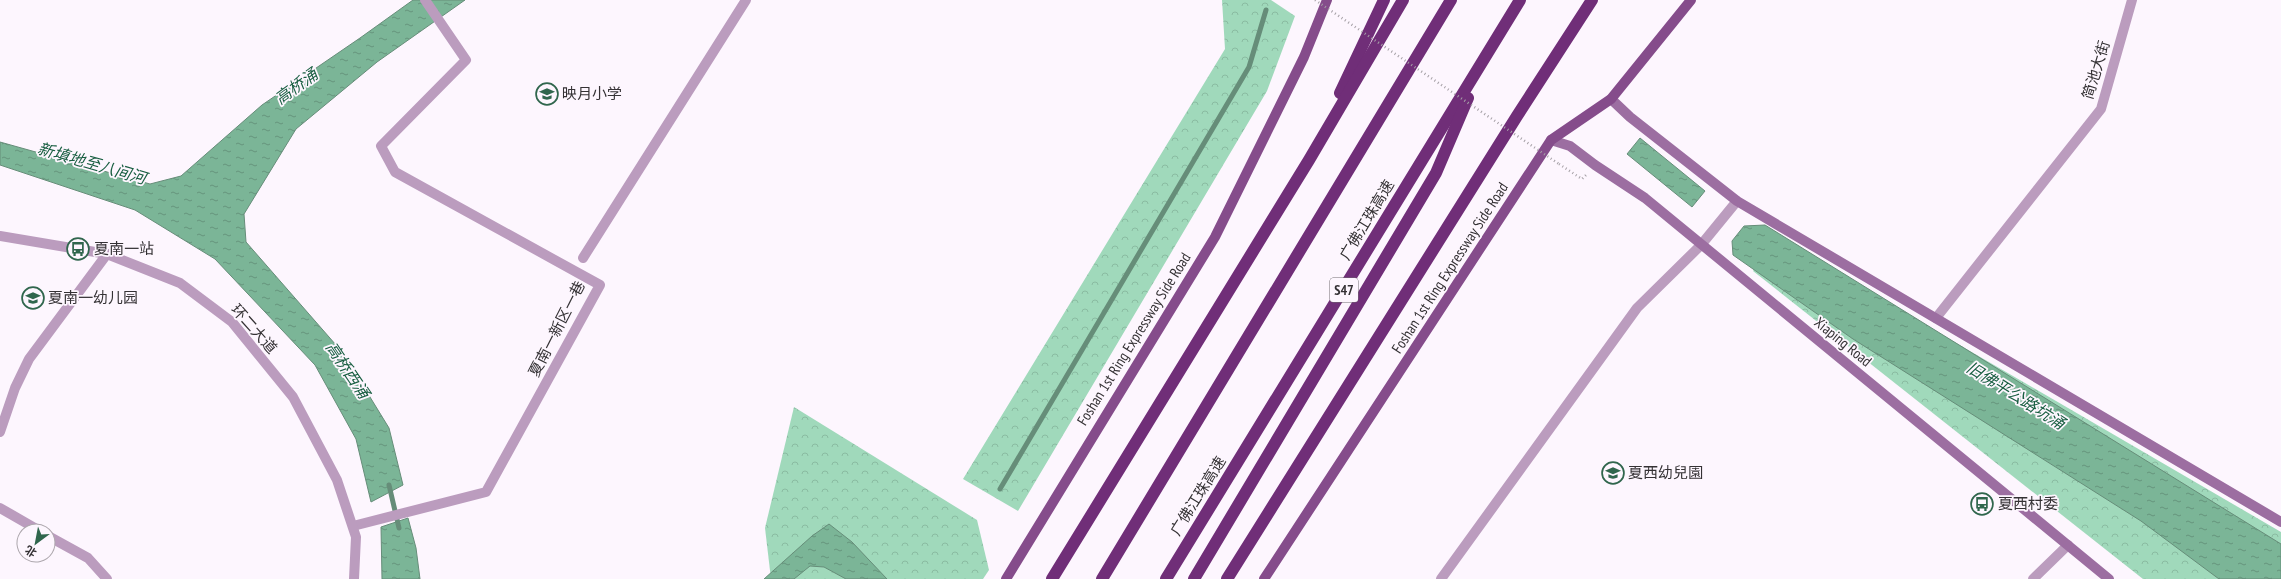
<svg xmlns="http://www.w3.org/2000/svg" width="2281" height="579" viewBox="0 0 2281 579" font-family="'PT Sans Narrow','Noto Sans SC',sans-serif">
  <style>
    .park { fill: url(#park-crowns) }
    .water { fill: url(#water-ripples); stroke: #668d79 }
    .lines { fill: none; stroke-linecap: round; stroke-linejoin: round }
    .stream { stroke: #668d79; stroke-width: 5 }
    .path { stroke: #a6a1a7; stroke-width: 2.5; stroke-dasharray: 1 3; stroke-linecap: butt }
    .minor { stroke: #bb9cbe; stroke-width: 10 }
    .tertiary { stroke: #bb9cbe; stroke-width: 10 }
    .secondary { stroke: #9c6ea1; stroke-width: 10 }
    .primary { stroke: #854c8b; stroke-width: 10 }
    .motorway { stroke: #702e78; stroke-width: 12 }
    .path-bridge { stroke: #a6a1a7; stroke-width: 2.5; stroke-dasharray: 1 3; stroke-linecap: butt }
    .labels { text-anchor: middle; stroke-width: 3.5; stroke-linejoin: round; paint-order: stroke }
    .shield { fill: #fdf6fe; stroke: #706c71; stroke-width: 1 }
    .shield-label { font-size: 14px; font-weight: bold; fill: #343134 }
    .street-label { font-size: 15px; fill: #343134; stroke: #fdf6fe }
    .poi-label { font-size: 15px; fill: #343134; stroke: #fdf6fe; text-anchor: start }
    .water-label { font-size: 16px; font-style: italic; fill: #185e41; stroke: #fdf6fe }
  </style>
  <defs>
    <pattern id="park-crowns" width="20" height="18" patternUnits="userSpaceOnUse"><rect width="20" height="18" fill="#a0d9bb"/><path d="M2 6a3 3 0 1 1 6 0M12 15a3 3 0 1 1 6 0" fill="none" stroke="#8abba1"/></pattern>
    <pattern id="water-ripples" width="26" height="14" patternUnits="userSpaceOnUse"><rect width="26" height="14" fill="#7bb597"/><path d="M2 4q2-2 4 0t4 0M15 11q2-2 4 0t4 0" fill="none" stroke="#66947c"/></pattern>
  </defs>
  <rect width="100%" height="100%" fill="#fdf6fe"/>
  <!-- park -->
  <g class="park">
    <polygon points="1222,0 1271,0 1295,16 1267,91 1018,511 963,479 1225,49"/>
    <polygon points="1774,237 2281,532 2281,579 2143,579 1753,271"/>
    <polygon points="794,407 977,520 989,570 983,579 771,579 765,528"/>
  </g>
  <!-- water -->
  <g class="water">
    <polygon points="413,0 465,0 377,62 296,129 244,214 246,242 343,353 389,428 403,485 371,502 356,439 315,365 215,259 135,210 0,165 0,142 150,184 181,176 262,105 360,38"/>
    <polygon points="1640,138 1705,191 1692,207 1627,154"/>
    <polygon points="1765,225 2281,544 2281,579 2219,579 2141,521 1853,339 1733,255 1732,241 1744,226"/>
    <polygon points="408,518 416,548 420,579 382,579 381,527"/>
    <polygon points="829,524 852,542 887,579 846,579 824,567 810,566 794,579 764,579 812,536"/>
  </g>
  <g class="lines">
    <!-- stream -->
    <g class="stream">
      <polyline points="389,485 399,528"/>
      <polyline points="1000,489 1249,67 1266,10"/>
    </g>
    <!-- path -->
    <polyline class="path" points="1559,164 1582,179 1586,175"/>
    <!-- minor -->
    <g class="minor">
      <polyline points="1936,318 2101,109 2132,0"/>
      <polyline points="0,432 15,388 29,359 107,254"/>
      <polyline points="0,508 40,531"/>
      <polyline points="353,526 486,492 600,285 395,172 381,146 466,60 425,0"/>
      <polyline points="48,536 88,558 107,579"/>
      <polyline points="1441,579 1637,308 1701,245 1737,201"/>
    </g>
    <!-- tertiary -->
    <g class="tertiary">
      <polyline points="0,236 107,254 180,283 232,322 293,397 337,480 356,537 354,579"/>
      <polyline points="583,258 746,0"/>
      <polyline points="2033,579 2068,545"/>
    </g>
    <!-- secondary -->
    <g class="secondary">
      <polyline points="1611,99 1630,117 1737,201 2281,522"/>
      <polyline points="1551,140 1570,146 1595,165 1645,198 2109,579"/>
    </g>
    <!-- primary -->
    <g class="primary">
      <polyline points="1006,579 1215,237 1304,57 1327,0"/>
      <polyline points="1264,579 1551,140 1611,99 1691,0"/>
    </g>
    <!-- motorway -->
    <g class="motorway">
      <polyline points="1340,93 1384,0"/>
      <polyline points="1052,579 1309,160 1403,0"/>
      <polyline points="1102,579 1451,0"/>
      <polyline points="1166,579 1520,0"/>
      <polyline points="1194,579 1436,173 1468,98"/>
      <polyline points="1227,579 1517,116 1592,0"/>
    </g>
    <!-- path-bridge -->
    <polyline class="path-bridge" points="1315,0 1559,164"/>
  </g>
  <!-- icons -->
  <defs>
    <g id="school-ring" transform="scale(1.15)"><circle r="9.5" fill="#fdf6fe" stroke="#30664d" stroke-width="1.5"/><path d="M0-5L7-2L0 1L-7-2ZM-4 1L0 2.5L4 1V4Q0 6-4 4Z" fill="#30664d"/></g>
    <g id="bus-ring" transform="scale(1.15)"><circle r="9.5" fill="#fdf6fe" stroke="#30664d" stroke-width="1.5"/><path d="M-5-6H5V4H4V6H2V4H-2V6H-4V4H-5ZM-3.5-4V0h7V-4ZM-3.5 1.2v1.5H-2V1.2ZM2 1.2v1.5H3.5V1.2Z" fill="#30664d"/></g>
  </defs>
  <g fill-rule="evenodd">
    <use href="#school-ring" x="547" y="94"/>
    <use href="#bus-ring" x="78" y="249"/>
    <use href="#school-ring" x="33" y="298"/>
    <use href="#school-ring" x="1613" y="473"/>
    <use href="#bus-ring" x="1982" y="504"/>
  </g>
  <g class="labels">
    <!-- shield labels -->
    <rect class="shield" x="1330" y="278" width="28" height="24" rx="3"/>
    <g class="shield-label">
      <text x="1344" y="295">S47</text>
    </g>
    <!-- street labels -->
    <g class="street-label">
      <text transform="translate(2096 70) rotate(-73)" y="5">简池大街</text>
      <text transform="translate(1367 220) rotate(-59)" y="5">广佛江珠高速</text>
      <text transform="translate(1450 268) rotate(-57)" y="5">Foshan 1st Ring Expressway Side Road</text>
      <text transform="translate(254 329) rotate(48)" y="5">环二大道</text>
      <text transform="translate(557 329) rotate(-63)" y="5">夏南一新区一巷</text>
      <text transform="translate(1134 339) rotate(-58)" y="5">Foshan 1st Ring Expressway Side Road</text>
      <text transform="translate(1843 342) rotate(39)" y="5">Xiaping Road</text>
      <text transform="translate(1198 496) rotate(-58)" y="5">广佛江珠高速</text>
    </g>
    <!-- poi labels -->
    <g class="poi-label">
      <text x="562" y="99">映月小学</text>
      <text x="94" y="254">夏南一站</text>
      <text x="48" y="303">夏南一幼儿园</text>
      <text x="1628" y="478">夏西幼兒園</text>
      <text x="1998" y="509">夏西村委</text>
    </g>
    <!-- water labels -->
    <g class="water-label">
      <text transform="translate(296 86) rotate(-36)" y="6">高桥涌</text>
      <text transform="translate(92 163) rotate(16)" y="6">新填地至八间河</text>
      <text transform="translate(348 370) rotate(56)" y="6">高桥西涌</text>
      <text transform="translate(2016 395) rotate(32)" y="6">旧佛平公路坑涌</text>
    </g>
  </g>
  <!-- north arrow -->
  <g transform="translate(36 543) rotate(212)"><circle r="19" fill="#fdf6fe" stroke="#ada7ad"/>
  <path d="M0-3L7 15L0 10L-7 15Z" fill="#30664d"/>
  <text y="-6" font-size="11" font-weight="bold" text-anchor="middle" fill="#343134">北</text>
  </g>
</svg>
